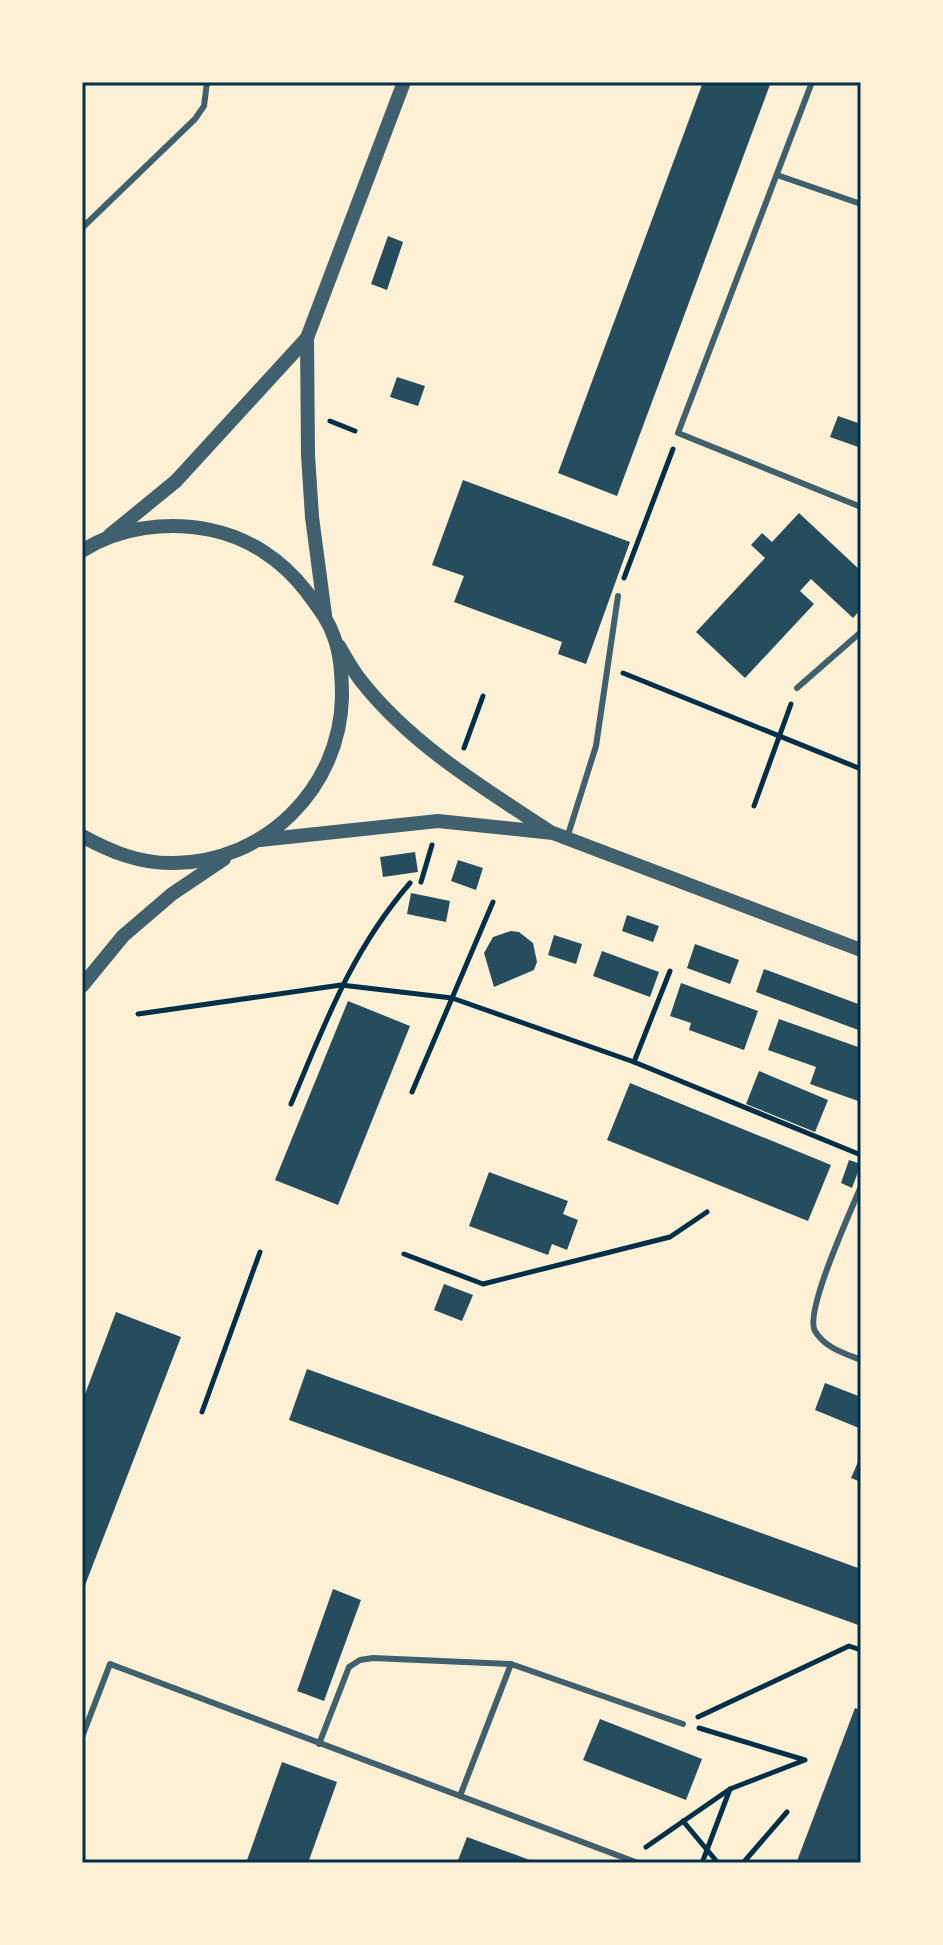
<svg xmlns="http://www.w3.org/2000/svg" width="943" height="1945" viewBox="0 0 943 1945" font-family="'Nunito Sans',sans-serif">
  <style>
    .building { fill: #264d5e }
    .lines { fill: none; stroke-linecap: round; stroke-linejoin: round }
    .path { stroke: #003049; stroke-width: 5 }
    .service { stroke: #3f606c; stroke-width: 6 }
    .tertiary { stroke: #3f606c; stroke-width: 14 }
    .neatline { fill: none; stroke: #003049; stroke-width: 3 }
  </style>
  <rect width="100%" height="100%" fill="#fdf0d5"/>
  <!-- building -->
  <g class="building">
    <polygon points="703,82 771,82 617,496 558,473"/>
    <polygon points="388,236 403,242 387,290 371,284"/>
    <polygon points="397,377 425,386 418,406 390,397"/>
    <polygon points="838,416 861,424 861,448 830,437"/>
    <polygon points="463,480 630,542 586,664 558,654 562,642 454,602 464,576 432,565"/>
    <polygon points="799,513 861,571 861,609 853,618 811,579 800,591 814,604 745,678 696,632 765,558 751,545 762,533 772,542"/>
    <polygon points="415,852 418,872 383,877 380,857"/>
    <polygon points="458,860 483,868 476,890 451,881"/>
    <polygon points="411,893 450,901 446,922 407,914"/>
    <polygon points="627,915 659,926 653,942 622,931"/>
    <polygon points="511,931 519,932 533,943 537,962 534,970 494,987 484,953 493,937"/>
    <polygon points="554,935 582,944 576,964 548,955"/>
    <polygon points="695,944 739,960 730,984 687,968"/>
    <polygon points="602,951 659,972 650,997 593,976"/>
    <polygon points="764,969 861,1005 861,1031 756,992"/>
    <polygon points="681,983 758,1011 744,1050 689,1030 691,1023 670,1016"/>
    <polygon points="348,1001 410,1026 338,1205 275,1180"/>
    <polygon points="779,1019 861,1048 861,1102 810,1084 816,1067 768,1050"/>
    <polygon points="759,1071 828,1100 815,1132 746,1104"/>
    <polygon points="630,1083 831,1165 808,1221 607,1140"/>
    <polygon points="849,1160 861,1164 852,1188 841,1183"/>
    <polygon points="489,1172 568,1201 563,1214 578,1220 567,1250 552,1244 548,1255 469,1226"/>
    <polygon points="444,1284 473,1295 462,1321 434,1310"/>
    <polygon points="116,1312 181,1337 82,1593 82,1402"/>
    <polygon points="307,1369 861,1569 861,1626 289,1420"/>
    <polygon points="825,1383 861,1397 859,1428 815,1410"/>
    <polygon points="861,1455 861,1482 851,1478"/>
    <polygon points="333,1589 361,1600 324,1701 297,1691"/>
    <polygon points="855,1708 861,1710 861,1859 859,1863 802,1863 797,1861"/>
    <polygon points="600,1719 702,1759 686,1800 583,1760"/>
    <polygon points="282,1762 337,1782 308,1863 246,1863"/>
    <polygon points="467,1837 530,1860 529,1863 457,1863"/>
  </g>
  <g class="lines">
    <!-- path -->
    <g class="path">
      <polyline points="330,421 355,431"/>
      <polyline points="624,578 673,449"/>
      <polyline points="623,673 861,769"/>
      <polyline points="464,748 483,696"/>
      <polyline points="754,806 791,704"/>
      <polyline points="421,882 432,845"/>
      <polyline points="138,1014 341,985 452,998 634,1062 861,1155"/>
      <polyline points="634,1062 670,971"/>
      <polyline points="412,1092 493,902"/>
      <path d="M291,1104C325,1023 352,950 410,883"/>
      <polyline points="404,1254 483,1284 670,1237 707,1212"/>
      <polyline points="202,1412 260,1252"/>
      <polyline points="698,1717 849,1646 861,1650"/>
      <polyline points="683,1821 718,1863"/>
      <polyline points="646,1847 730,1789 805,1760 699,1728"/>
      <polyline points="702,1863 730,1789"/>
      <polyline points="743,1863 787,1812"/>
    </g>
    <!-- service -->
    <g class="service">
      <polyline points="812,82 678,433 861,507"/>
      <polyline points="777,175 861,204"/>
      <polyline points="82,228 195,119 204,106 207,82"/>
      <polyline points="797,688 861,632"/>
      <polyline points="567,838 596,746 618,596"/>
      <path d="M861,1186C851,1211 804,1312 815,1331C825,1348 844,1353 861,1360"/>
      <polyline points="82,1737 110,1664 638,1863"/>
      <polyline points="319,1744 349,1667 360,1660 373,1658 511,1664 683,1724"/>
      <polyline points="460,1796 511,1664"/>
    </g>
    <!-- tertiary -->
    <g class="tertiary">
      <polyline points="110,535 176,481 307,338"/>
      <path d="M82,551C119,527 168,521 211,530C249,538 282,560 306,591C317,606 328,619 334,637C341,655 342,678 342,697C340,788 266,862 174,863C141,864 111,852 82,836"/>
      <polyline points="325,615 312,517 308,455 307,338 404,82"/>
      <path d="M339,646C346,658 353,671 362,682C412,745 482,787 549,831"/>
      <polyline points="260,840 438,821 553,833 861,950"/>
      <polyline points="82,986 123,936 172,894 224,859"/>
    </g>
  </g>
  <!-- border -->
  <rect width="943" height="1945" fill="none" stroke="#fdf0d5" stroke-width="168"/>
  <rect x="84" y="84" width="775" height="1777" class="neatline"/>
</svg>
